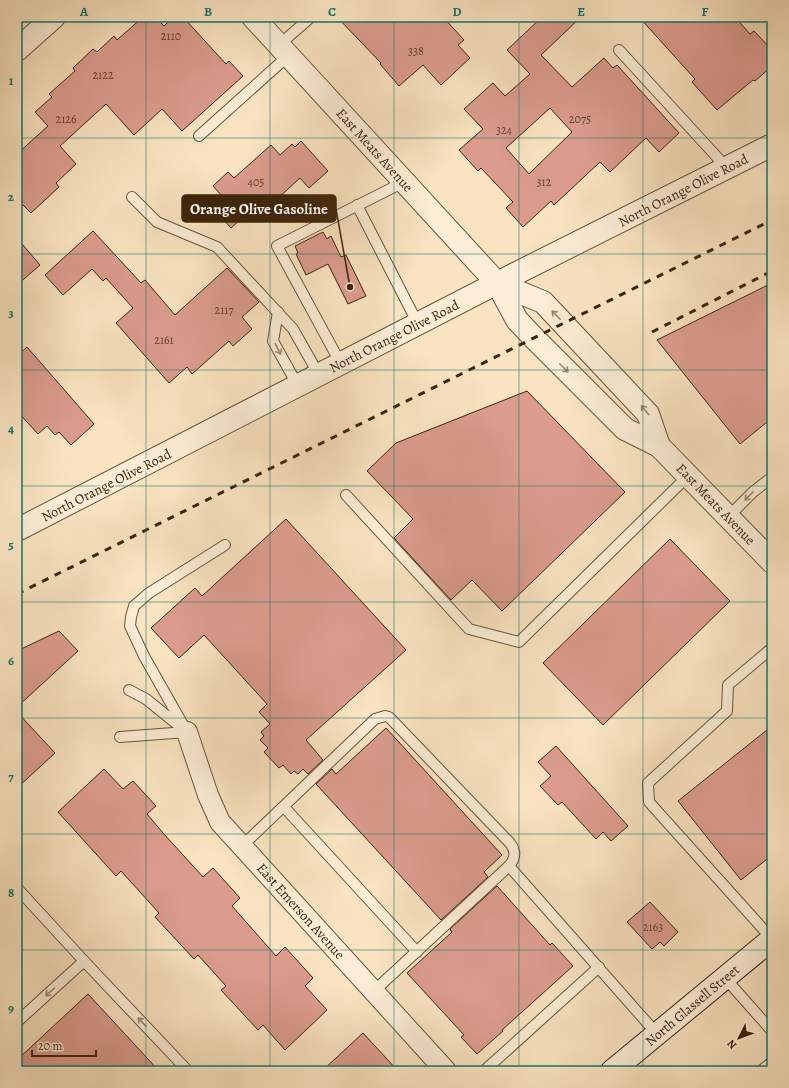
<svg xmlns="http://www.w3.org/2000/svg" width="789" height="1088" viewBox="0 0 789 1088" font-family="Alegreya,serif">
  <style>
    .building { fill: #db9c8e; stroke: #3c2409; fill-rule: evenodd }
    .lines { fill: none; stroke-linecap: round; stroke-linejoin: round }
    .service-casing { stroke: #6b5437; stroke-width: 12 }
    .minor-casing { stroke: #6b5437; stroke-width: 22 }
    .tertiary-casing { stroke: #6b5437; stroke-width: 24 }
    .secondary-casing { stroke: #3c2409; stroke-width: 24 }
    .service { stroke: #fbedd6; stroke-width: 10 }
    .minor { stroke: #fbedd6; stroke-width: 20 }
    .tertiary { stroke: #fbedd6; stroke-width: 22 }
    .secondary { stroke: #fbedd6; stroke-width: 22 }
    .rail { stroke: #3c2409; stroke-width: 3; stroke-dasharray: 7 7; stroke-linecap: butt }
    .oneway { stroke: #9c8870 }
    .grid { fill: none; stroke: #0f766e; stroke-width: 1; stroke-opacity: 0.55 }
    .labels { text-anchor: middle; stroke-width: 3; stroke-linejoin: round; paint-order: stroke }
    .number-label { font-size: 12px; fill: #64422a }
    .street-label { font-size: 14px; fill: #3c2409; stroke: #fbedd6 }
    .leader { fill: none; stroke: #3c2409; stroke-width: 1.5 }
    .callout-dot { fill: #3c2409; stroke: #fbedd6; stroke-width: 1.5 }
    .callout { fill: #3c2409; stroke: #3c2409; stroke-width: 1.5 }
    .callout-label { font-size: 15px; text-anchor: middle; font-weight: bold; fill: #fff }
    .neatline { fill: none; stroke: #0f766e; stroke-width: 1.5 }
    .grid-label { font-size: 13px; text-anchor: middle; font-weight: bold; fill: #0f766e }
  </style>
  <rect width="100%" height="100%" fill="#f9e3c0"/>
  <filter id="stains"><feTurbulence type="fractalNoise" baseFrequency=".005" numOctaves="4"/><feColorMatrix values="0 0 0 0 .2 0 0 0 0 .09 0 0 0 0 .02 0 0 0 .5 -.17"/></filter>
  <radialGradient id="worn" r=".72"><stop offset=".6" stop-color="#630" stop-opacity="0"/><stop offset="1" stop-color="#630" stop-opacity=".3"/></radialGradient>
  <!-- building -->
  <g class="building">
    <polygon points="143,17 155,17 164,26 174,17 183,17 226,64 229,61 243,76 182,131 162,109 134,135 106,104 60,146 76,164 56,183 59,187 31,213 17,199 17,154 48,126 35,112 52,97 49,94 75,71 73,68 93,49 97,52 114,36 117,40"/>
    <polygon points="337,17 443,17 464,40 458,45 470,58 441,85 423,65 399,86 380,64 381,63"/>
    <path d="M542,17H581L541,55L572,87L604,58L613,68L617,65L679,133L659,152L646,138L610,172L600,162L554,205L551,201L523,227L506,208L513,202L481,168L478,171L459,150L483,129L464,109L493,83L505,96L530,74L507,50ZM550,108L572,132L529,174L506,148Z"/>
    <polygon points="639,17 735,17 750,34 754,31 772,50 772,66 755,81 753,80 717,110 692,82 695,79"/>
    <polygon points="301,141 328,171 309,188 300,178 264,211 258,204 231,228 215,210 223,203 219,199 222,196 213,186 228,172 234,178 271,145 280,155 292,144 295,147"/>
    <polygon points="93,231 141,283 145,280 175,315 227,268 259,302 242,317 252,329 233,346 229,341 192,374 187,367 169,383 116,323 133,308 106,278 103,281 92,269 63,295 45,275"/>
    <polygon points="323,232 327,239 331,236 341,257 346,255 366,296 348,304 328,264 306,275 296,254 298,253 295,246"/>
    <polygon points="17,238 40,265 17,285"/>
    <polygon points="772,283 772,418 740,444 657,340"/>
    <polygon points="27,347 94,424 71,445 59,432 55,435 47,426 38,434 17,411 17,356"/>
    <polygon points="527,391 625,492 502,611 472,580 451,600 394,538 413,519 367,471 396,443"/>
    <polygon points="286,519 406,650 306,740 323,760 308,774 303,769 298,774 294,771 291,774 283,765 279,768 264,752 268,748 260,740 264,736 261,732 270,724 259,712 267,704 204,635 179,658 151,628 195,588 202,596"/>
    <polygon points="670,539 730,601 603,725 543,663"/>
    <polygon points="59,631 78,651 17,707 17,651"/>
    <polygon points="17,712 55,753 17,788"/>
    <polygon points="772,726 772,855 741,880 678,801"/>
    <polygon points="386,728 502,855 484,872 488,877 441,920 316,784 332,769 336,774"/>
    <polygon points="556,746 628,826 611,841 603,832 596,839 562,802 558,805 540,786 551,776 538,762"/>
    <polygon points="104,769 123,789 133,781 156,806 147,814 163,833 203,877 213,868 240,898 232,906 276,956 285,947 313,978 305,986 327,1010 285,1050 263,1025 258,1030 221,990 226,986 198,955 194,959 155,917 159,913 121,871 116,876 58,812"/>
    <polygon points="497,886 550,945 552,943 573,966 502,1030 503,1031 477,1054 461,1037 464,1035 407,973 452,932 450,929"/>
    <polygon points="650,902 678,932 664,946 660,942 652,949 627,922"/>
    <polygon points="88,994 159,1071 17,1071 17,1060"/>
    <polygon points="363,1033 398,1071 322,1071"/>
  </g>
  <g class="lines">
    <!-- service casing -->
    <g class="service-casing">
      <g id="service">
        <polyline points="279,45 311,17"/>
        <polyline points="619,50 727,168"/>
        <polyline points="199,136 288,56"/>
        <polyline points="132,197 157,222 217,247 293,329 319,375"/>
        <polyline points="357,205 418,324"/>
        <polyline points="278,312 273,341 298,386"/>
        <polyline points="341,364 277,246 404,182"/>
        <polyline points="346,495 469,629 519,642 688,476"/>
        <polyline points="728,517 753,492 772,477"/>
        <polyline points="129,690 146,699 182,728"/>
        <polyline points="187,732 144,656 130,626 131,617 134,606 149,593 225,545"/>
        <polyline points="120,737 187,732"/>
        <polyline points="284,807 417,952"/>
        <path d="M242,846L375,719L385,716L389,717L510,843C516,851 516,858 509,866L657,1034"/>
        <polyline points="17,888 84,961"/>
        <polyline points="772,939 649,802 648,783 727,711 728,685 772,648"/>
        <polyline points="725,978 772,1031"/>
        <polyline points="374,991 509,866"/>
        <polyline points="17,1022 84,961 188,1071"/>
        <polyline points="484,1071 599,967"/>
        <polyline points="761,1071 772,1062"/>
      </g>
    </g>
    <!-- minor casing -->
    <g class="minor-casing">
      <polyline id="minor" points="187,732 208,795 220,822 446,1071"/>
    </g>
    <!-- tertiary casing -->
    <g class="tertiary-casing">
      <g id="tertiary">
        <polyline points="253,17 497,283 517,320 533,337 625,429 659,446 772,562"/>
        <polyline points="17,50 54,17"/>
        <polyline points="497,283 543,302 648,414 659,446"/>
        <polyline points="17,530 497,283 772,145"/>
      </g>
    </g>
    <!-- secondary casing -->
    <g class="secondary-casing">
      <polyline id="secondary" points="612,1071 772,939"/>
    </g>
    <!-- service -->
    <use href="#service" class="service"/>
    <!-- minor -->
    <use href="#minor" class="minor"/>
    <!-- tertiary -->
    <use href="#tertiary" class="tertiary"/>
    <!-- secondary -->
    <use href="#secondary" class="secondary"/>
    <!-- rail -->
    <g class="rail">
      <polyline points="652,332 772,271"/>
      <polyline points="17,594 772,220"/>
    </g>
  </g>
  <!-- one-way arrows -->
  <defs><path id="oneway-shaft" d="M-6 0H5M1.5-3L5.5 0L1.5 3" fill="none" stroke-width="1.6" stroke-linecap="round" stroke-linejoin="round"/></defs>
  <g class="oneway">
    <use href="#oneway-shaft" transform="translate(556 315) rotate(-134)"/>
    <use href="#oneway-shaft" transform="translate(278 349) rotate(62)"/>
    <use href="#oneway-shaft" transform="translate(564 368) rotate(45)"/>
    <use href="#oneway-shaft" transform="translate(645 410) rotate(-129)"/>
    <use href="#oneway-shaft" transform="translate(749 496) rotate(135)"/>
    <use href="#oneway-shaft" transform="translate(50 992) rotate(138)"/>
    <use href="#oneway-shaft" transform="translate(142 1022) rotate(-133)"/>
  </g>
  <!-- grid -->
  <path class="grid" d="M146,17V1071M270,17V1071M394,17V1071M519,17V1071M643,17V1071M17,138H772M17,254H772M17,370H772M17,486H772M17,602H772M17,718H772M17,834H772M17,950H772"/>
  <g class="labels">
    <!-- number labels -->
    <g class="number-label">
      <text x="171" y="40">2110</text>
      <text x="416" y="55">338</text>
      <text x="103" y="79">2122</text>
      <text x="66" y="123">2126</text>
      <text x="580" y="123">2075</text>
      <text x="504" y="134">324</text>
      <text x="256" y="186">405</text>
      <text x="544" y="186">312</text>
      <text x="224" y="314">2117</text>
      <text x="164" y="344">2161</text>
      <text x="653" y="931">2163</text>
    </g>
    <!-- street labels -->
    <g class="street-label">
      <text transform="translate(375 150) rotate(48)" y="5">East Meats Avenue</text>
      <text transform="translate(683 190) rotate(-27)" y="5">North Orange Olive Road</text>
      <text transform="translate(394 336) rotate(-27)" y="5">North Orange Olive Road</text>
      <text transform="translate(106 485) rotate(-27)" y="5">North Orange Olive Road</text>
      <text transform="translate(716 504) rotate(46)" y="5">East Meats Avenue</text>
      <text transform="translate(301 911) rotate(48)" y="5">East Emerson Avenue</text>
      <text transform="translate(692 1005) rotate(-40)" y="5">North Glassell Street</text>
    </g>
  </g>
  <!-- callouts -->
  <path class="leader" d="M350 287L336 209"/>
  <circle class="callout-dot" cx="350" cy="287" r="4"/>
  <rect class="callout" x="182" y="195" width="154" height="27" rx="4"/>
  <g class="callout-label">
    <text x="259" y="214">Orange Olive Gasoline</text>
  </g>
  <!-- margin -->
  <rect width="789" height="1088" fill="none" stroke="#f9e3c0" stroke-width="44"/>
  <!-- north arrow -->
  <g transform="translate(739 1038) rotate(228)" stroke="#fbedd6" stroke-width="3" paint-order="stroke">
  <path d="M0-3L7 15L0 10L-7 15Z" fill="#3c2409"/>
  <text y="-6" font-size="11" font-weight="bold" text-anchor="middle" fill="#3c2409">N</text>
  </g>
  <!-- scale -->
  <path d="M32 1050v6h64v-6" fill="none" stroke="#3c2409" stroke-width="2"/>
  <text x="38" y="1050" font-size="12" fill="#3c2409" stroke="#fbedd6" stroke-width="3" paint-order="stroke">20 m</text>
  <rect x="22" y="22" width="745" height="1044" class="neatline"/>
  <g class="grid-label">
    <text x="84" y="16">A</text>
    <text x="208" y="16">B</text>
    <text x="332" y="16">C</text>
    <text x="457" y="16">D</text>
    <text x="581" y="16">E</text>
    <text x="705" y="16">F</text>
    <text x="11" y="85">1</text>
    <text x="11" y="201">2</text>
    <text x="11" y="317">3</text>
    <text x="11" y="433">4</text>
    <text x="11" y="549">5</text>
    <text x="11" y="665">6</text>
    <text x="11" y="781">7</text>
    <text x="11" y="897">8</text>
    <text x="11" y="1013">9</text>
  </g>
  <rect width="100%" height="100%" filter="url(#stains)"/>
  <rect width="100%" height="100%" fill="url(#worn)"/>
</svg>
